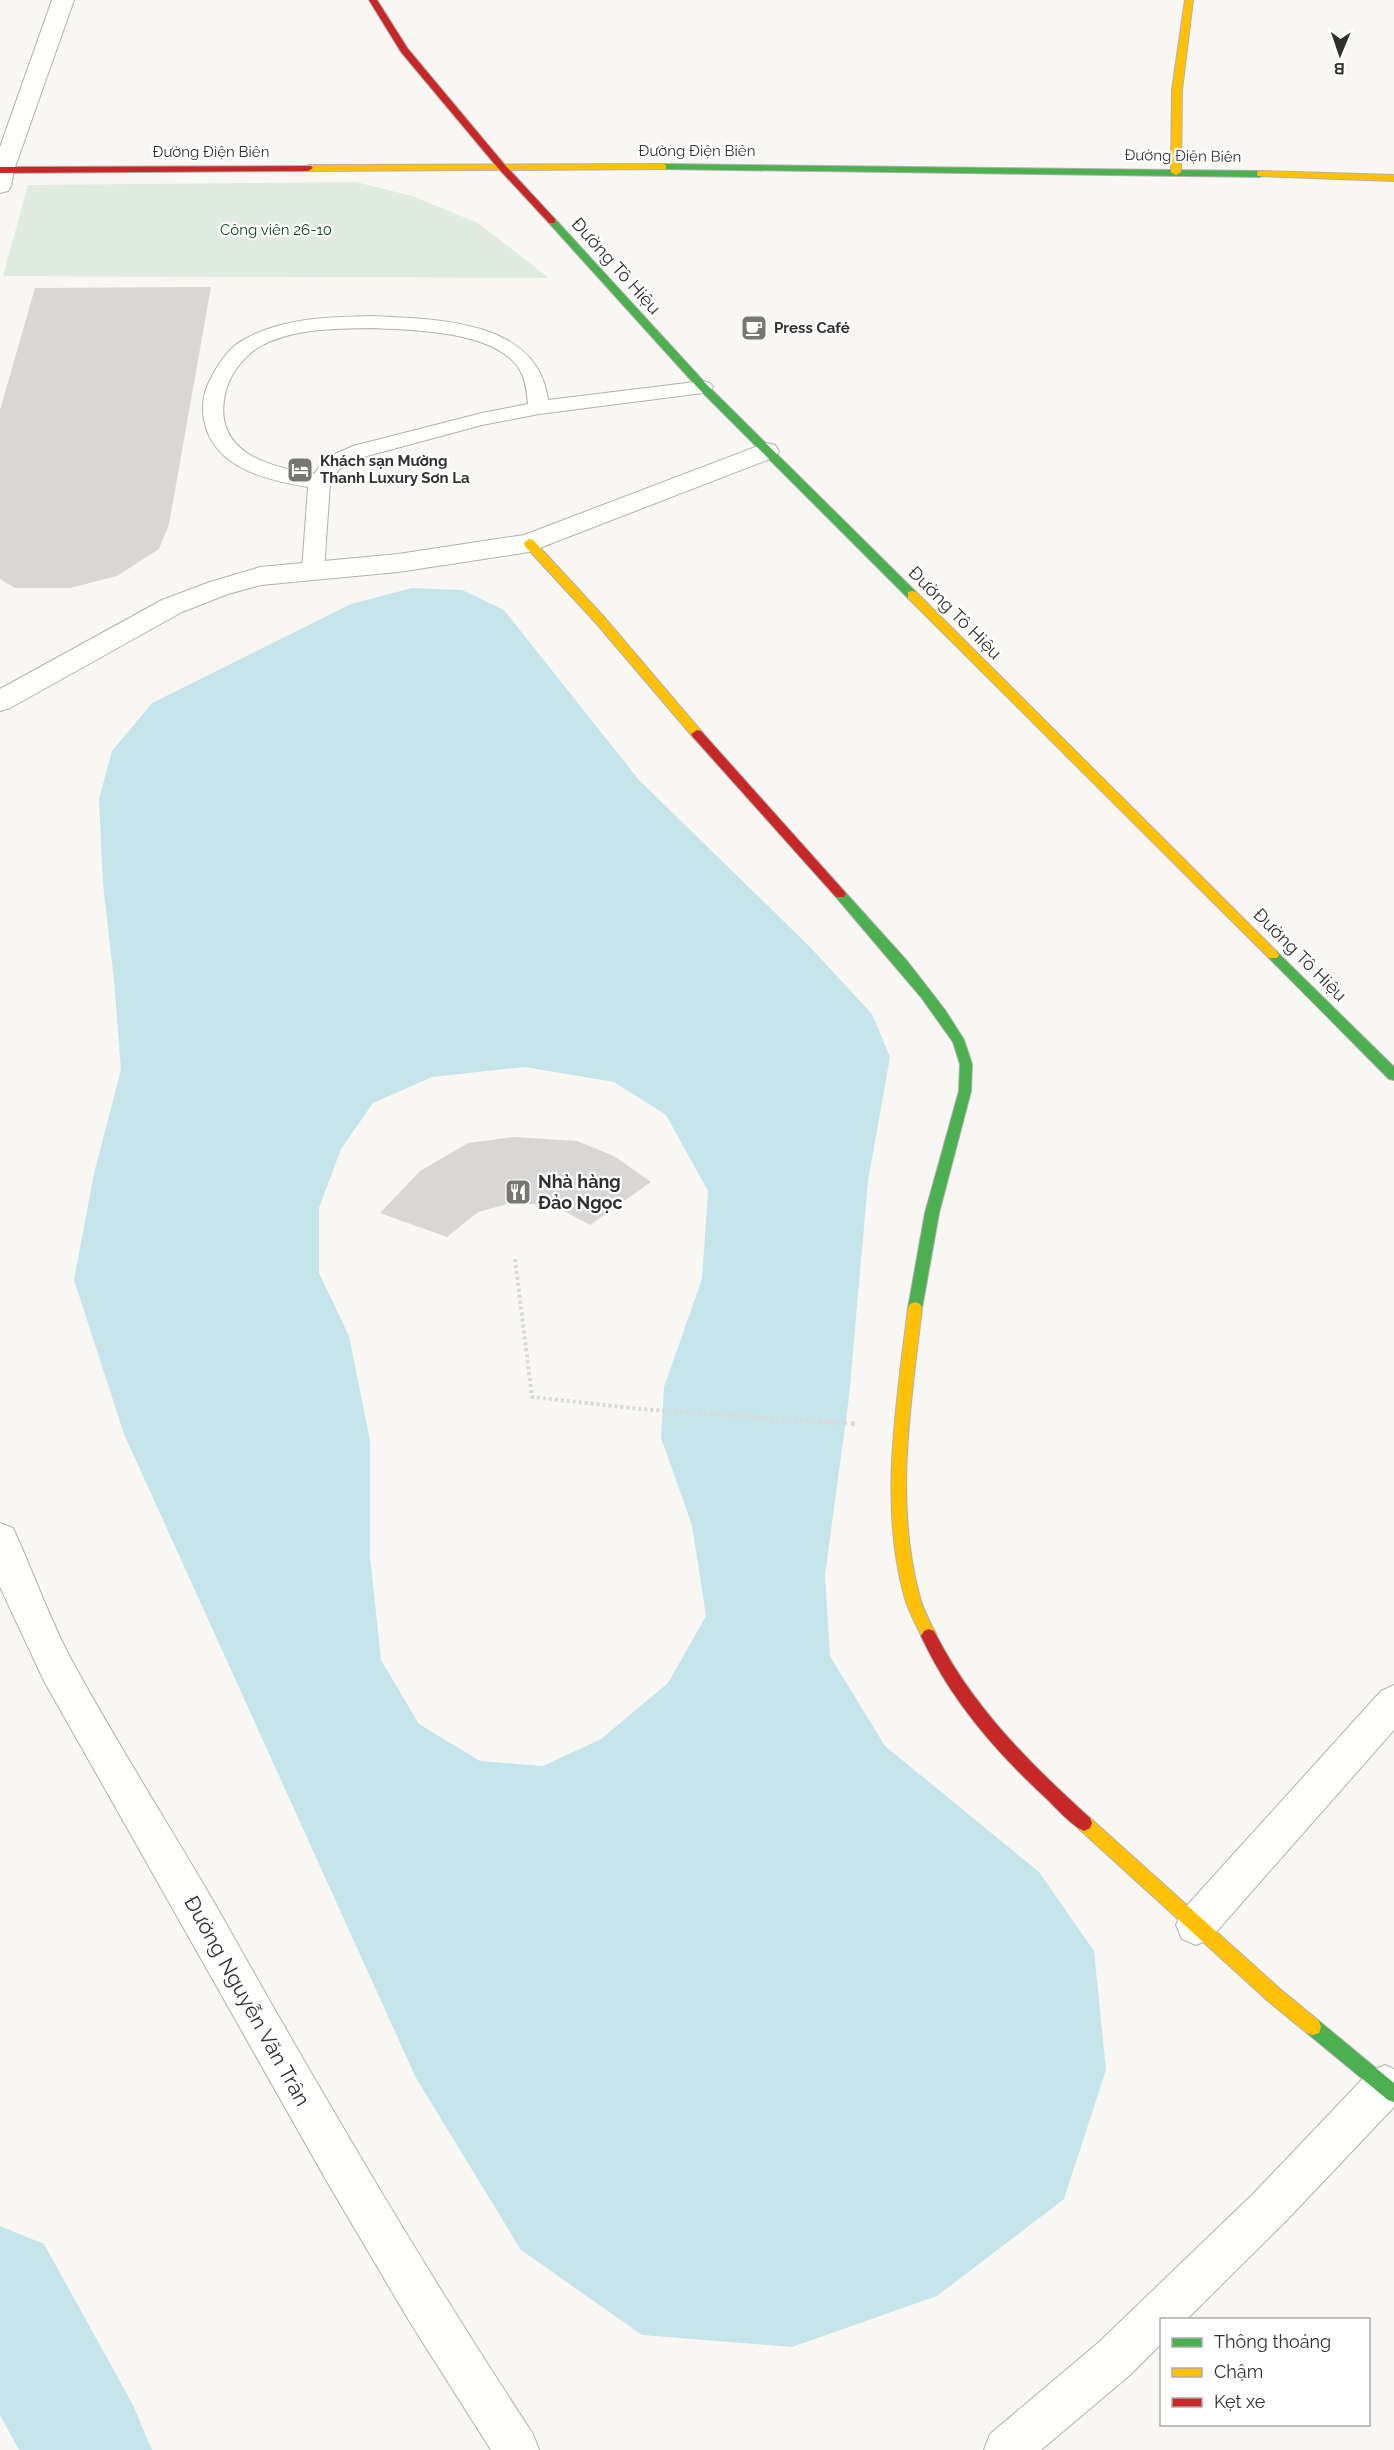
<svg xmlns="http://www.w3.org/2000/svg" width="1394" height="2450" viewBox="0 0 1394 2450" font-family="Raleway,sans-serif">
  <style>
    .green { fill: #e0ebe1 }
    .water { fill: #c6e5ea; fill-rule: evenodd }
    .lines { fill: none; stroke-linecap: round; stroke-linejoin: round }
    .river { fill: #c6e5ea; fill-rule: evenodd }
    .building { fill: #d8d7d6 }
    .lane-casing { stroke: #b2b1ae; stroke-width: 2 }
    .street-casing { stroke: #b2b1ae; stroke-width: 2 }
    .fast-casing { stroke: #b2b1ae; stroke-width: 2 }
    .slow-casing { stroke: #b2b1ae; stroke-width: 2 }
    .jam-casing { stroke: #b2b1ae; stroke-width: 2 }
    .path-far1 { stroke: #d9d9d9; stroke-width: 4; stroke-dasharray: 3 3; stroke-linecap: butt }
    .path { stroke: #d9d9d9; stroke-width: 4.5; stroke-dasharray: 4 4; stroke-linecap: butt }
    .lane { fill: #fefefd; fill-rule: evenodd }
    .street { fill: #fefefd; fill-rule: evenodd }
    .fast { fill: #4caf50; fill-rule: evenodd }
    .slow { fill: #ffc107; fill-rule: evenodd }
    .jam { fill: #c62828; fill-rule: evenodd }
    .labels { text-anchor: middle; stroke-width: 4.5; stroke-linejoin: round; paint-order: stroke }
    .far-street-label { font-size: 15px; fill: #31302e; stroke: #fff }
    .far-park-label { font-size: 15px; fill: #0b4224; stroke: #fff }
    .far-poi-label { font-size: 15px; font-weight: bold; fill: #31302e; stroke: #fff; text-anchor: start }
    .street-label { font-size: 18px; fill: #31302e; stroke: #fff }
    .poi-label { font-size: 18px; font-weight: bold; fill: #31302e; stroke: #fff; text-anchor: start }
    .near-street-label { font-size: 21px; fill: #31302e; stroke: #fff }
  </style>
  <rect width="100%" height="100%" fill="#f8f7f4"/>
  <!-- green -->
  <polygon class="green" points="356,182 412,196 478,223 549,278 3,276 28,185"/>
  <!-- water -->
  <path class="water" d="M412,588L462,590L504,610L639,780L810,947L872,1014L890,1057L868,1181L849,1397L825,1575L830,1656L885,1746L1039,1872L1094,1951L1106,2070L1064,2199L937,2296L792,2347L642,2335L521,2250L416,2078L124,1434L74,1280L94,1173L121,1070L114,980L103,884L99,799L112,751L152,703L351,604ZM525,1067L614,1082L666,1115L708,1191L702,1279L664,1387L661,1438L692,1525L706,1616L668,1683L601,1739L543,1766L480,1761L419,1724L381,1660L370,1556V1440L349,1336L319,1273V1208L341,1149L373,1103L432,1077Z"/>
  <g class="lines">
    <!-- river -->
    <polygon class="river" points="0,2226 44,2244 133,2405 152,2450 19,2450 0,2415"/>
  </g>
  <!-- building -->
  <g class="building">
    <polygon points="211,287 169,524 159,549 117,576 70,588 15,588 0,579 0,410 35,288"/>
    <polygon points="514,1137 577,1141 614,1156 651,1182 590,1225 553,1205 511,1203 478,1212 447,1237 380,1213 420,1171 468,1143"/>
  </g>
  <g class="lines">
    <!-- lane casing -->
    <g class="lane-casing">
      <path id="lane" d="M371,316C435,319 538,319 548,400L703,381L710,383L713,387L710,391L703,393L539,414L482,425L367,456L340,468L330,483L324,571L321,576L313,578L305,576L302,571L308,487C268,480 216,469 205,424C201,410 203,393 210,380C218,364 229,347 245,339C283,318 328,317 371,316ZM371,328C412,330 499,330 521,372C526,382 527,393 528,404L482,413L353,446L326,458L314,474C266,467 210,451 226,390C231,373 244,356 259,347C292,328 333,329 371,328Z"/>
    </g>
    <!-- street casing -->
    <g class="street-casing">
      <g id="street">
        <polygon points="52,0 74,0 14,170 11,186 8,191 0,193 0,147"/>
        <polygon points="766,443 775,445 779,451 775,457 529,552 398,572 261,585 228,594 182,612 10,708 0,711 0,689 162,600 210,582 260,567 398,554 524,535"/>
        <path d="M0,1523L13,1528C33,1571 48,1615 70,1657C117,1744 170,1826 219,1911C319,2089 421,2264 533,2434L539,2450H491L411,2324L326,2180L44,1681L0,1587Z"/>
        <polygon points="1394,1685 1394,1730 1210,1939 1196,1945 1182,1939 1176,1925 1182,1911 1381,1691"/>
        <polygon points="1385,2065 1394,2069 1394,2107 1284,2223 1186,2320 1162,2320 1162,2343 1130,2375 1041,2450 984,2450 990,2434 1098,2343 1254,2193 1370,2071"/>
      </g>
    </g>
    <!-- fast casing -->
    <g class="fast-casing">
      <g id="fast">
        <polygon points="663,164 1260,171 1265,174 1260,177 660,169 660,165"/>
        <polygon points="549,219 555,219 707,385 916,592 916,598 908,598 699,389 549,223"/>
        <polygon points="840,889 844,891 907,961 945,1010 964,1040 972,1064 971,1091 939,1213 922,1308 920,1312 915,1314 910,1312 908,1308 925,1213 959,1091 960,1064 953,1042 921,997 836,897 834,894 836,891"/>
        <polygon points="1273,950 1277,952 1394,1067 1394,1080 1389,1079 1269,958 1267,955"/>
        <polygon points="1313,2019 1319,2021 1394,2083 1394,2102 1388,2100 1307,2033 1305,2027 1307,2021"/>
      </g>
    </g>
    <!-- slow casing -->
    <g class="slow-casing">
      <g id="slow">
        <polygon points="1185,0 1193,0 1182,90 1181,172 1176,175 1171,172 1172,90"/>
        <polygon points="663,164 666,165 666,169 308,171 303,168 308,165"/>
        <polygon points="1260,171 1394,175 1394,181 1257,176 1257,172"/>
        <polygon points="529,539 533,540 604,617 701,731 703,734 701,737 693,737 596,623 525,546 524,543"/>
        <polygon points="912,591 916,592 1277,952 1279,955 1277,958 1269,958 908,598 908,592"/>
        <path d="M915,1302L920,1304L922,1308C911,1402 894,1501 919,1594C922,1609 930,1622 937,1636L934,1641L929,1643L924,1641C917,1626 908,1611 904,1595C879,1502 897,1402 908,1308L910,1304Z"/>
        <polygon points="1084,1815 1090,1818 1280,1989 1319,2021 1321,2027 1319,2033 1313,2035 1307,2033 1268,2001 1078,1828 1076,1823 1078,1818"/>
      </g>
    </g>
    <!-- jam casing -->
    <g class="jam-casing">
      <g id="jam">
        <polygon points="369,0 377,0 408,49 504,164 555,219 555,223 549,223 498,168 401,52"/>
        <polygon points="311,166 313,168 308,171 0,173 0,167"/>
        <polygon points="697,730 701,731 844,891 846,894 844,897 836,897 693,737 691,734"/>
        <path d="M929,1629L934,1631C972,1706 1028,1762 1090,1818L1092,1823L1090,1828L1084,1831C1071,1825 1059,1811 1049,1801C997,1753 951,1701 921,1636L924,1631Z"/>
      </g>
    </g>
    <!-- path-far1 -->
    <polyline class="path-far1" points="515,1259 532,1397 640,1409 840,1423"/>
    <!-- path -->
    <polyline class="path" points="819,1421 856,1424"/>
    <!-- lane -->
    <use href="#lane" class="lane"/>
    <!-- street -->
    <use href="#street" class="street"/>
    <!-- fast -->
    <use href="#fast" class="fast"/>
    <!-- slow -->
    <use href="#slow" class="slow"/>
    <!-- jam -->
    <use href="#jam" class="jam"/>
  </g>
  <!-- icons -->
  <defs>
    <g id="cafe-square" transform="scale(1.35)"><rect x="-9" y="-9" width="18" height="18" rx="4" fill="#777673" stroke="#fff"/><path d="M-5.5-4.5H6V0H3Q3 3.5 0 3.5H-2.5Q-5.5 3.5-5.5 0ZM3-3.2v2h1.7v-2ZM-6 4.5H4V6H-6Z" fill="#fff"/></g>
    <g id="hotel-square" transform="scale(1.35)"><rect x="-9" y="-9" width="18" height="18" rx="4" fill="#777673" stroke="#fff"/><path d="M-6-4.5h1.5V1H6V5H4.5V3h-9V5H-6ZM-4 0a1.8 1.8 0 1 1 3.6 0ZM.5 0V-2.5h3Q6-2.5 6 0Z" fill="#fff"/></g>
    <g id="restaurant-square" transform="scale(1.35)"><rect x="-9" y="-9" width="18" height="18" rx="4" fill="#777673" stroke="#fff"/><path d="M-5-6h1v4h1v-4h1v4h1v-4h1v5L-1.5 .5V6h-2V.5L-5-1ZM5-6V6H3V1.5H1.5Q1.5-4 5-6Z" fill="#fff"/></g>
  </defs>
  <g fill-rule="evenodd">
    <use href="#cafe-square" x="754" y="328"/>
    <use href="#hotel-square" x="300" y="470"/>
    <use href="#restaurant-square" x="518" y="1192"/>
  </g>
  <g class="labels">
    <!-- far-street labels -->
    <g class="far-street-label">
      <text x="697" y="156">Đường Điện Biên</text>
      <text x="211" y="157">Đường Điện Biên</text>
      <text transform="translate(1183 156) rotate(1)" y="5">Đường Điện Biên</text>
    </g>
    <!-- far-park labels -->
    <g class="far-park-label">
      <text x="276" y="235">Công viên 26-10</text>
    </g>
    <!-- far-poi labels -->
    <g class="far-poi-label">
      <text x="774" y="333">Press Café</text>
      <text x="320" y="466">Khách sạn Mường<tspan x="320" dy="17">Thanh Luxury Sơn La</tspan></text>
    </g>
    <!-- street labels -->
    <g class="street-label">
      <text transform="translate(616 266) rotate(48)" y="6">Đường Tô Hiệu</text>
      <text transform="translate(955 613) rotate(45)" y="6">Đường Tô Hiệu</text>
      <text transform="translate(1300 955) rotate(45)" y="6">Đường Tô Hiệu</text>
    </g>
    <!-- poi labels -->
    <g class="poi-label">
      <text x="538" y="1188">Nhà hàng<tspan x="538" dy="21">Đảo Ngọc</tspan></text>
    </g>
    <!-- near-street labels -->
    <g class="near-street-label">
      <text transform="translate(247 2001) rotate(61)" y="7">Đường Nguyễn Văn Trân</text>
    </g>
  </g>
  <!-- legend -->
  <rect x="1160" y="2318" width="210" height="108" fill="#ffffff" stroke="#adacab" stroke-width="1.5"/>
  <rect x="1172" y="2338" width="30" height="9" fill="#4caf50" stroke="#adacab" stroke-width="1.5"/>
  <text x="1214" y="2348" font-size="18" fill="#31302e">Thông thoáng</text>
  <rect x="1172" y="2368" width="30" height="9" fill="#ffc107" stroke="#adacab" stroke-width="1.5"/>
  <text x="1214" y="2378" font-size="18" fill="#31302e">Chậm</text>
  <rect x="1172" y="2398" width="30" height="9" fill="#c62828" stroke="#adacab" stroke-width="1.5"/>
  <text x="1214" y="2408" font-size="18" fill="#31302e">Kẹt xe</text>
  <!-- north arrow -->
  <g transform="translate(1340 54) rotate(182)" stroke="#ffffff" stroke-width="4.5" paint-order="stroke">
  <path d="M0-4.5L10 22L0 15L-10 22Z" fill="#31302e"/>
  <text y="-9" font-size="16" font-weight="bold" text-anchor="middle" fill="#31302e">B</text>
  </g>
</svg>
